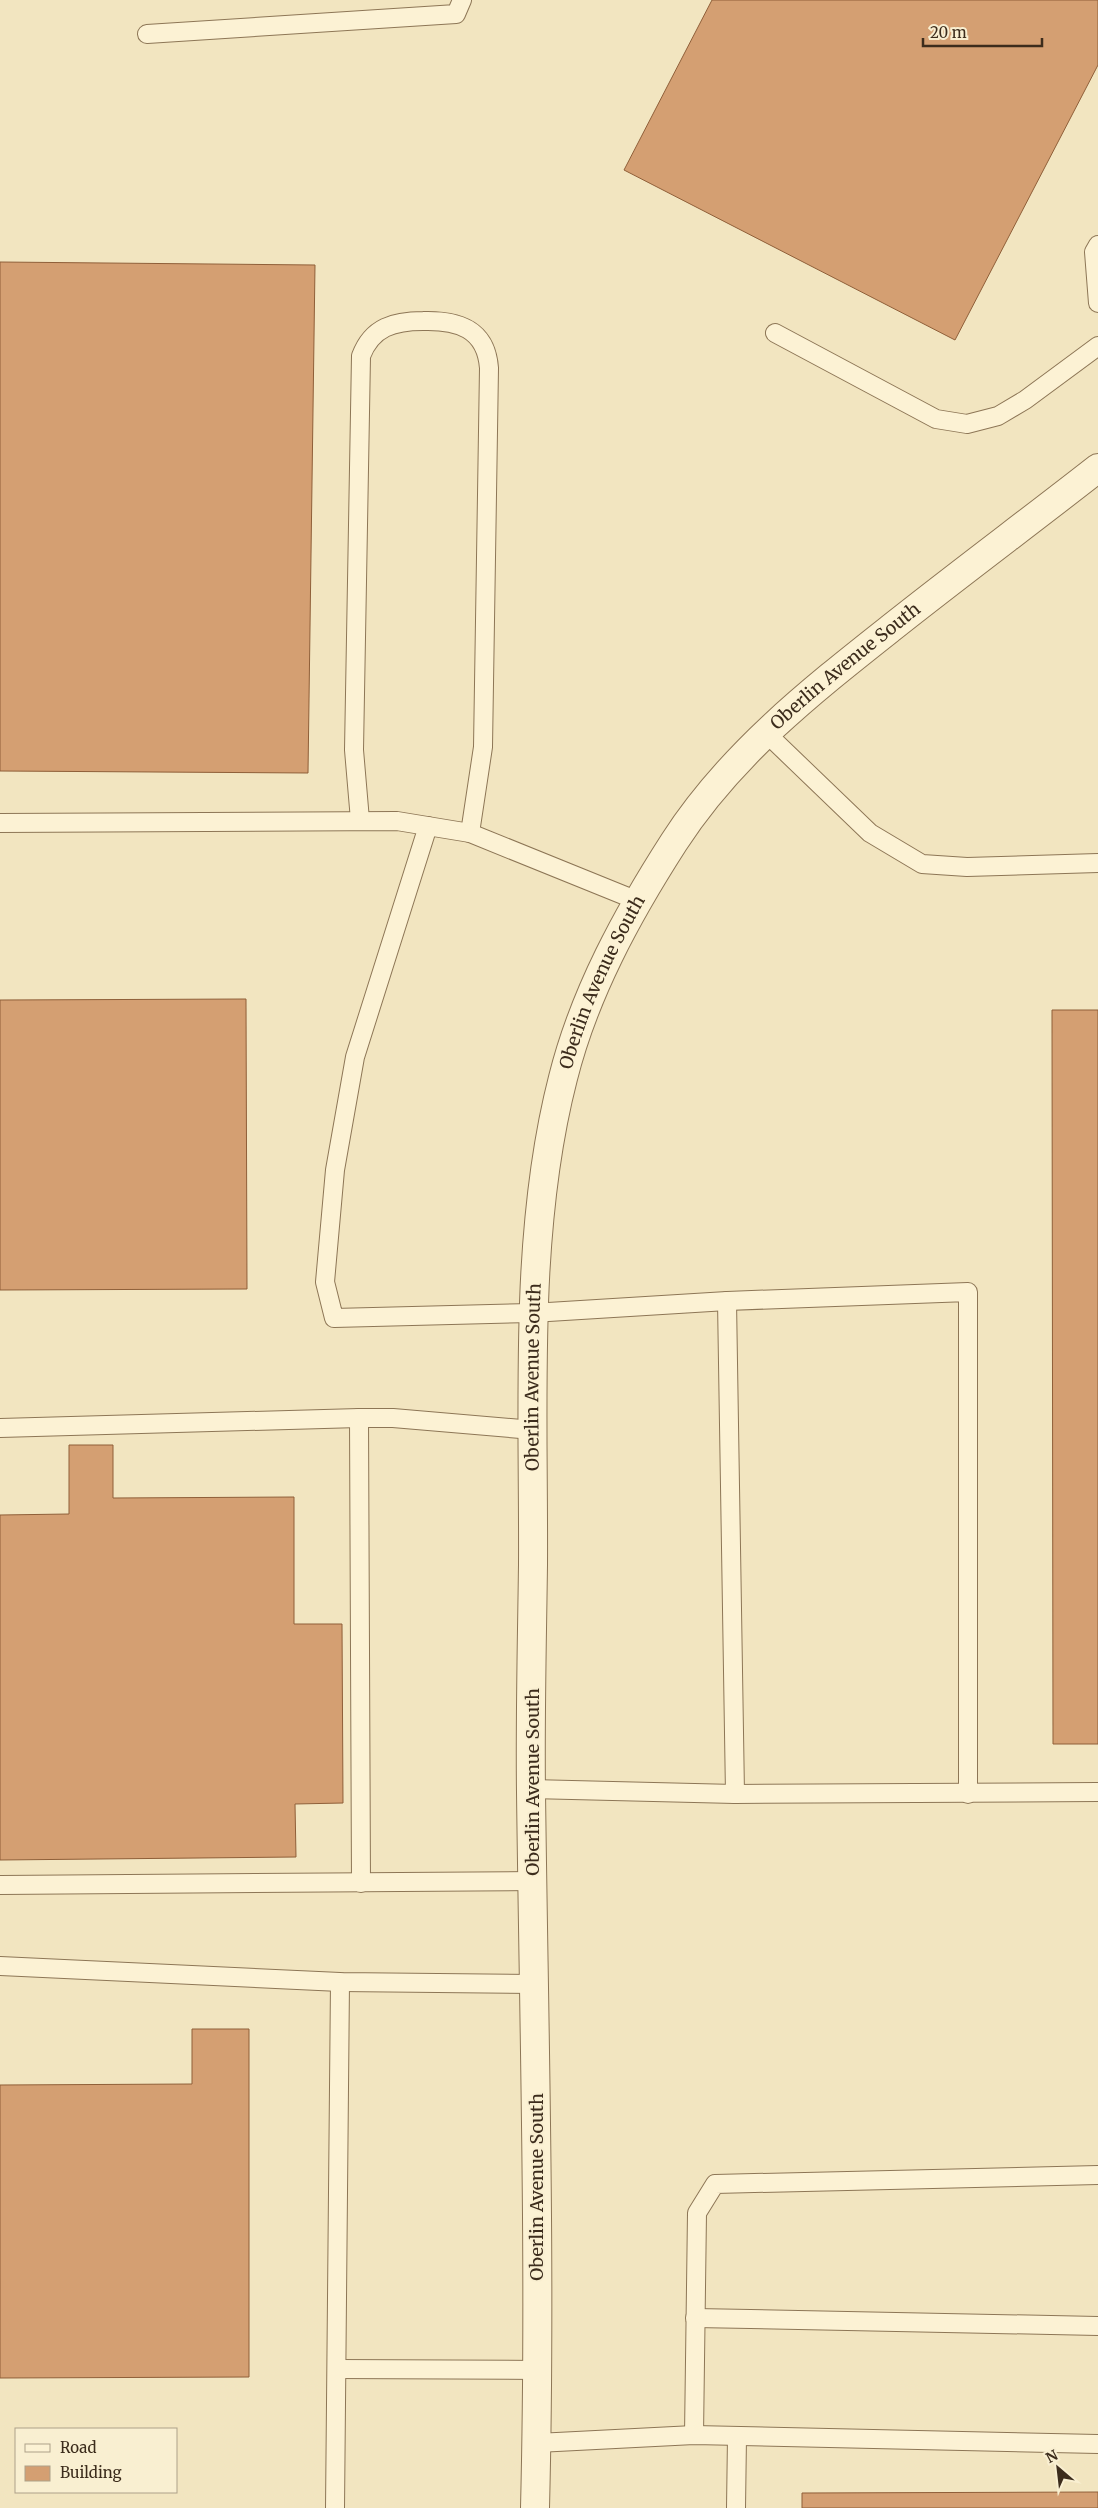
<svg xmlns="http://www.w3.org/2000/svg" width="1098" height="2508" viewBox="0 0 1098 2508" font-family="Merriweather,serif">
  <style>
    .building { fill: #d49f72; stroke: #8f5f39 }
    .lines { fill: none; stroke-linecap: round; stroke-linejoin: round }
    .service-casing { stroke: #8d7656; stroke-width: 20 }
    .tertiary-casing { stroke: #8d7656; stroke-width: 30 }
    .service { stroke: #fcf2d4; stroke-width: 18 }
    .tertiary { stroke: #fcf2d4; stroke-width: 28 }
    .labels { text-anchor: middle; stroke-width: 4; stroke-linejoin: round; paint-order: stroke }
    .street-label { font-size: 18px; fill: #3c2c1c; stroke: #f9efd1 }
  </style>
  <rect width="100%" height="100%" fill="#f2e5c0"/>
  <!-- building -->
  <g class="building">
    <polygon points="712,0 1098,0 1098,65 955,340 624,170"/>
    <polygon points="0,262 315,265 308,773 0,771"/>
    <polygon points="246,999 247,1289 0,1290 0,1000"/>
    <polygon points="1052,1010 1098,1010 1098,1744 1053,1744"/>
    <polygon points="69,1445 113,1445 113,1498 294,1497 294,1624 342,1624 343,1803 295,1804 296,1857 0,1860 0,1515 69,1514"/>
    <polygon points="192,2029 249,2029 249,2377 0,2378 0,2085 192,2084"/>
    <polygon points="1098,2492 1098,2508 802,2508 802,2493"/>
  </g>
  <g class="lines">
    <!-- service casing -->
    <g class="service-casing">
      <g id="service">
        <polyline points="147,34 456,14 462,0"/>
        <polyline points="1098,245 1094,252 1098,303"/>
        <polyline points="775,333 936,419 967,424 998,416 1025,400 1098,346"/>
        <polyline points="765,732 870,833 922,864 967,867 1098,863"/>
        <path d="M360,820L354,750L361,356C372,327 394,321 423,321C457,320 486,328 489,368L483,747L470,833"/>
        <polyline points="0,823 397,821 470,833 638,901"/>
        <polyline points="428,826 355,1057 335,1170 325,1282 334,1318 532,1313 727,1301 968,1292 968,1794"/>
        <polyline points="727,1301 735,1794"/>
        <polyline points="359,1418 361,1883"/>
        <polyline points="0,1428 359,1418 393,1418 533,1430"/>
        <polyline points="531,1789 735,1794 1098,1792"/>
        <polyline points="0,1885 533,1881"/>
        <polyline points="0,1966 340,1982 535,1984"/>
        <polyline points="695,2318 1098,2326"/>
        <polyline points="337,2369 539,2370"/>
        <polyline points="694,2435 697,2213 715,2184 1098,2175"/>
        <polyline points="537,2443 694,2435 1098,2444"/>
        <polyline points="335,2508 340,1982"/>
        <polyline points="736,2508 737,2437"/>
      </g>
    </g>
    <!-- tertiary casing -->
    <g class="tertiary-casing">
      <g id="tertiary">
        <path id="s1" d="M535,2508C541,2269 534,2031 531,1792C530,1716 532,1640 533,1565C534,1406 523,1233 563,1078C584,994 627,915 674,842C730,755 810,692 891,628C959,574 1029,522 1098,468"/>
      </g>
    </g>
    <!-- service -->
    <use href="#service" class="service"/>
    <!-- tertiary -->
    <use href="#tertiary" class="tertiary"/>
  </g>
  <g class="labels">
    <!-- street labels -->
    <g class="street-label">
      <text dy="6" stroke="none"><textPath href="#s1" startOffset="1941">Oberlin Avenue South</textPath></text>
      <text dy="6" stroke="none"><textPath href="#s1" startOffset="1536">Oberlin Avenue South</textPath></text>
      <text dy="6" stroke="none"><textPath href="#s1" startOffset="1131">Oberlin Avenue South</textPath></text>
      <text transform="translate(533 1782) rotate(-90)" y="6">Oberlin Avenue South</text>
      <text transform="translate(537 2187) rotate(-90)" y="6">Oberlin Avenue South</text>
    </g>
  </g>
  <!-- legend -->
  <rect x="15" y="2428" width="162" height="65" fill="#f9efd1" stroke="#ada189"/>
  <rect x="25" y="2444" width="25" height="8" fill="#fcf2d4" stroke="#ada189"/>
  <text x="60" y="2453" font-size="15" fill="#3c2c1c">Road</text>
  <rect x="25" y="2466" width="25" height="15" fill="#d49f72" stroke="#ada189"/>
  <text x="60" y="2478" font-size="15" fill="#3c2c1c">Building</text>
  <!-- north arrow -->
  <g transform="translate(1058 2468) rotate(332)" stroke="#f9efd1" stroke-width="4" paint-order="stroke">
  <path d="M0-4L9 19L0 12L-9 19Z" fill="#3c2c1c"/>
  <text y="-8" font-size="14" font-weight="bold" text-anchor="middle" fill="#3c2c1c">N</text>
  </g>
  <!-- scale -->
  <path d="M923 38v8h119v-8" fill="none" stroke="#3c2c1c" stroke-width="2.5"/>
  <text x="930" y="38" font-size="15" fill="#3c2c1c" stroke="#f9efd1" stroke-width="4" paint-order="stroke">20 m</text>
</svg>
